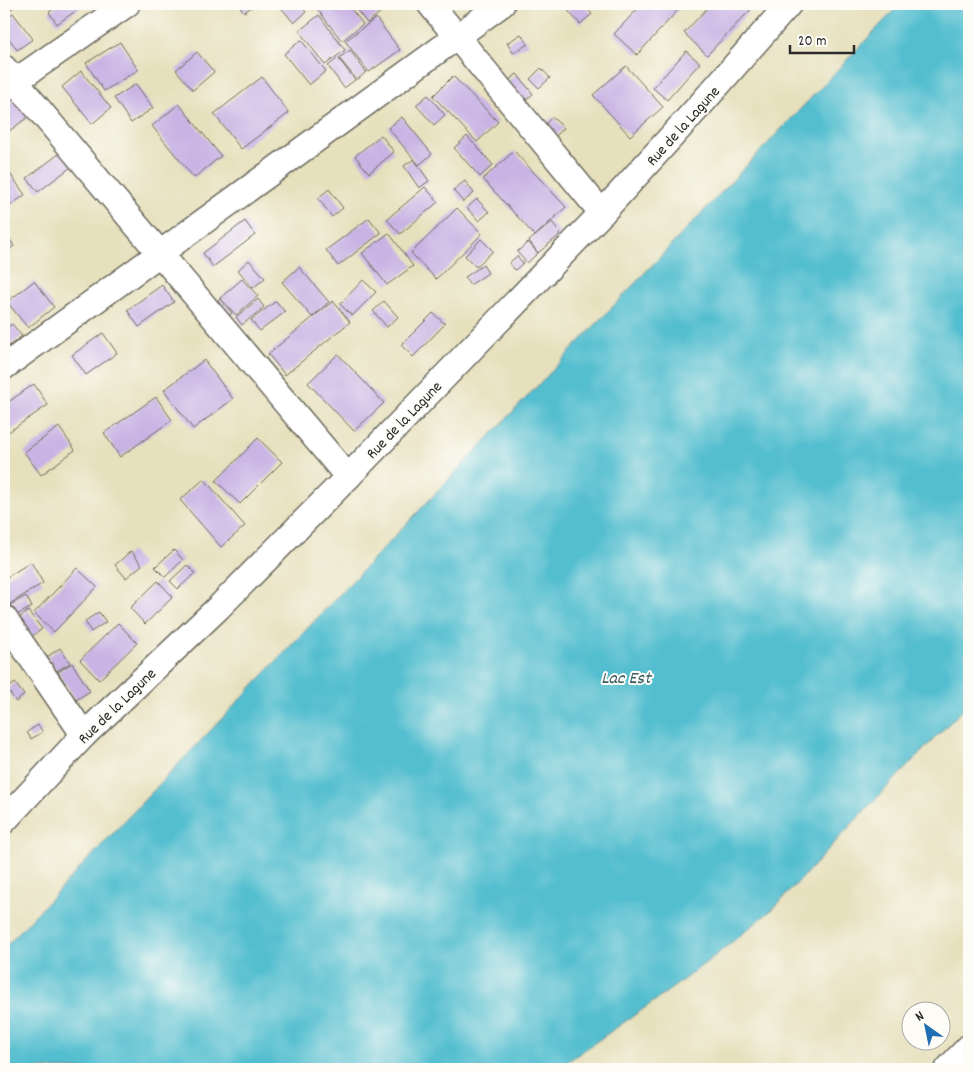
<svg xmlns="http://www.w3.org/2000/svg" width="973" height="1073" viewBox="0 0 973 1073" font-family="Dekko,sans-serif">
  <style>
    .water { fill: #53becf; stroke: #3f747d }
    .building { fill: #c9b3e4 }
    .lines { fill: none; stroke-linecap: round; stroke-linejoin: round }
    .street-casing { stroke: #6c6a5e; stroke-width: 28 }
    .street { stroke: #fff; stroke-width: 25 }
    .labels { text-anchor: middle; stroke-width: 4; stroke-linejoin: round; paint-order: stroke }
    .street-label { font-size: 16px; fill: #2b2b2b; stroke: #fdfcf7 }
    .water-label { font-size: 18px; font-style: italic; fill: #395e64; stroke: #fdfcf7 }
  </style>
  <rect width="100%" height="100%" fill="#fdfcf7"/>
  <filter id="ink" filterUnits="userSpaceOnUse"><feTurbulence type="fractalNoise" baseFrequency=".02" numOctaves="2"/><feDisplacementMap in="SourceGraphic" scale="10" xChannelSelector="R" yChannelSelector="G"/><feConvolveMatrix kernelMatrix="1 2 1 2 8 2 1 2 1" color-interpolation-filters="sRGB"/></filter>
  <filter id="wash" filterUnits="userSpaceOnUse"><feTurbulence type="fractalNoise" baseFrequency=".0096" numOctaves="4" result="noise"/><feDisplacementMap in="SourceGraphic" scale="20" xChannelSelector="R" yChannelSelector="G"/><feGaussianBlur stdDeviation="1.12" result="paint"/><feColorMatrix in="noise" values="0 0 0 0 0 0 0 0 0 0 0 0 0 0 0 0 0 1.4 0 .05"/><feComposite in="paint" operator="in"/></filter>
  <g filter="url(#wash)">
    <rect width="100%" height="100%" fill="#e6e0bc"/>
    <!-- water -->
    <polygon class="water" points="900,4 969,4 969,703 866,809 774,908 716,955 659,998 557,1069 4,1069 4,948"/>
    <g id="blocks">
      <!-- building -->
      <g class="building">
        <polygon points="4,4 18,4 4,14"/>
        <polygon points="61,4 76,4 80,8 57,24 49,12"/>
        <polygon points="238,4 256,4 244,12"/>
        <polygon points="278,4 299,4 306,12 294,23"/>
        <polygon points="315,4 347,4 363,24 342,41 314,5"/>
        <polygon points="352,4 377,4 382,11 367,23"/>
        <polygon points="562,4 583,4 592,14 580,24"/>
        <polygon points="642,4 673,4 679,9 637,55 614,34"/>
        <polygon points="711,4 756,4 707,55 684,33"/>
        <polygon points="13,13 33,39 17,50 4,31 4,20"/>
        <polygon points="319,15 345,50 325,65 299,31"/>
        <polygon points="376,18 400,50 369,72 345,41"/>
        <polygon points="521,34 528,44 513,53 507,43"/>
        <polygon points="301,40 326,71 309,85 284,54"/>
        <polygon points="120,42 138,70 104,91 86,63"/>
        <polygon points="350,50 366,72 357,80 339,58"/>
        <polygon points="686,51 700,63 667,100 653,88"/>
        <polygon points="197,52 214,72 193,90 176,70"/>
        <polygon points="338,58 355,80 344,88 328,66"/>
        <polygon points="626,66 663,107 630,136 593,95"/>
        <polygon points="541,68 550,78 539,88 530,79"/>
        <polygon points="81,71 111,108 92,124 62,87"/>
        <polygon points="517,74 533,94 521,104 504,84"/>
        <polygon points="453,76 498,122 477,142 433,96"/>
        <polygon points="262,77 289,113 241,149 214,114"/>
        <polygon points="136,84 153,108 131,123 114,98"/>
        <polygon points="428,95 445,115 434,125 416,105"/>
        <polygon points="17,97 31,115 5,134 4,106"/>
        <polygon points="179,104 221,156 194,178 152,126"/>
        <polygon points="402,117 432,154 419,165 388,128"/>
        <polygon points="552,117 564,128 551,141 539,131"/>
        <polygon points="381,135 394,152 369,173 355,156"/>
        <polygon points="467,136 493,165 480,177 454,148"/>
        <polygon points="64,150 75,164 38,192 27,178"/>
        <polygon points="514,151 566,207 535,236 483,179"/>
        <polygon points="414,159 429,181 419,188 404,166"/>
        <polygon points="4,165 25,195 4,210"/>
        <polygon points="465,181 474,193 463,202 453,190"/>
        <polygon points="425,187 438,202 400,234 387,219"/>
        <polygon points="329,189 343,208 332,217 318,198"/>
        <polygon points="477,199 489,212 479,221 467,208"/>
        <polygon points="457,208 482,234 436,279 411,253"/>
        <polygon points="369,218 381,233 338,266 326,250"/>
        <polygon points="245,221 255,235 213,267 203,253"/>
        <polygon points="552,222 561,234 538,253 529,241"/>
        <polygon points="4,230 14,246 4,254"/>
        <polygon points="389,233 413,266 387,285 362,253"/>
        <polygon points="481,239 493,251 476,267 465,256"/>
        <polygon points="528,242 538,253 527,263 517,252"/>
        <polygon points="517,256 523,263 515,270 509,263"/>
        <polygon points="249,260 265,278 253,288 238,270"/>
        <polygon points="483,265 488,273 470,285 465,277"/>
        <polygon points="299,267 329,302 312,317 282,282"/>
        <polygon points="242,279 258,296 236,315 220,298"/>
        <polygon points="363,280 376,292 352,316 340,304"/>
        <polygon points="34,281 54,307 28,328 7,302"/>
        <polygon points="162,285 174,302 139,327 127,310"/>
        <polygon points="220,299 232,313 221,323 209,308"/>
        <polygon points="258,299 264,307 242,325 236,317"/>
        <polygon points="276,301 285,312 260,331 251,320"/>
        <polygon points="333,301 350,322 285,375 268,354"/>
        <polygon points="384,301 398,317 387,327 373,311"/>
        <polygon points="433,313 445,324 413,357 401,345"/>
        <polygon points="12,324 22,336 4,350 4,330"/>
        <polygon points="103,333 117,353 86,375 72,355"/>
        <polygon points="338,354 384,403 354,431 308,383"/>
        <polygon points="204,360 233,399 193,429 164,390"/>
        <polygon points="34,384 48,405 7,433 4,429 4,405"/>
        <polygon points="156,397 172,420 120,457 104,433"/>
        <polygon points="59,427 75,450 41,475 24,452"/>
        <polygon points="258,438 282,462 240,504 216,481"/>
        <polygon points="204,479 245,526 221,547 180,500"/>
        <polygon points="174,550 183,560 165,577 155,567"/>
        <polygon points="131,551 142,565 126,578 115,565"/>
        <polygon points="31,562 43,583 8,605 4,598 4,579"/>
        <polygon points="187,565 195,573 178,589 170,581"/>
        <polygon points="77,568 97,587 54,632 34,613"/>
        <polygon points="158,581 173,597 145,624 130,608"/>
        <polygon points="26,596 32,607 15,616 10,605"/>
        <polygon points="28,611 42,629 32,636 18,619"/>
        <polygon points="99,612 106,622 91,632 85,621"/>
        <polygon points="118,623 137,643 99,680 80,660"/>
        <polygon points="60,648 70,663 57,671 47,657"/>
        <polygon points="72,663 90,691 76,700 58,672"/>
        <polygon points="15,683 24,695 16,702 7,689"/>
        <polygon points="38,725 43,732 31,739 27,732"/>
      </g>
    </g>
  </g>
  <g filter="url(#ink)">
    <use href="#blocks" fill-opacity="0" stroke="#6c6a5e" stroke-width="1"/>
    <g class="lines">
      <!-- street casing -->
      <g class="street-casing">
        <g id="street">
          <polyline points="430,4 602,213"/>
          <polyline points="4,68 348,477"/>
          <polyline points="4,89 127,4"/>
          <polyline points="4,367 502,4"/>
          <polyline points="4,618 84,735"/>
          <polyline points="4,821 84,735 218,608 348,477 602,213 702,103 789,4"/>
          <polyline points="948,1069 969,1047"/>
        </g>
      </g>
      <!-- street -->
      <use href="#street" class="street"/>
    </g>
  </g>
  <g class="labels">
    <!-- street labels -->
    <g class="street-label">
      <text transform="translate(682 125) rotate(-48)" y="6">Rue de la Lagune</text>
      <text transform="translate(403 419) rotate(-46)" y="6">Rue de la Lagune</text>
      <text transform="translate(116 705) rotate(-44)" y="6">Rue de la Lagune</text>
    </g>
    <!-- water labels -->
    <g class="water-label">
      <text x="626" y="683">Lac Est</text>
    </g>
  </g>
  <!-- margin -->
  <rect width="973" height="1073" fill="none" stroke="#fdfcf7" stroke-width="20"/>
  <!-- north arrow -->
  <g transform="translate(926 1026) rotate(327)"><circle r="24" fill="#fdfcf7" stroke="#a9a8a5"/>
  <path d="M0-4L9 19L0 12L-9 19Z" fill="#1f6fb2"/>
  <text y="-8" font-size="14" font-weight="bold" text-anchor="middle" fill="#2b2b2b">N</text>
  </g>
  <!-- scale -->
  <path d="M790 45v8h64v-8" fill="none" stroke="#2b2b2b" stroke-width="2.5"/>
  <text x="798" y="45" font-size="15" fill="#2b2b2b" stroke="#fdfcf7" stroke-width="4" paint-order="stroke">20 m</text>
</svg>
